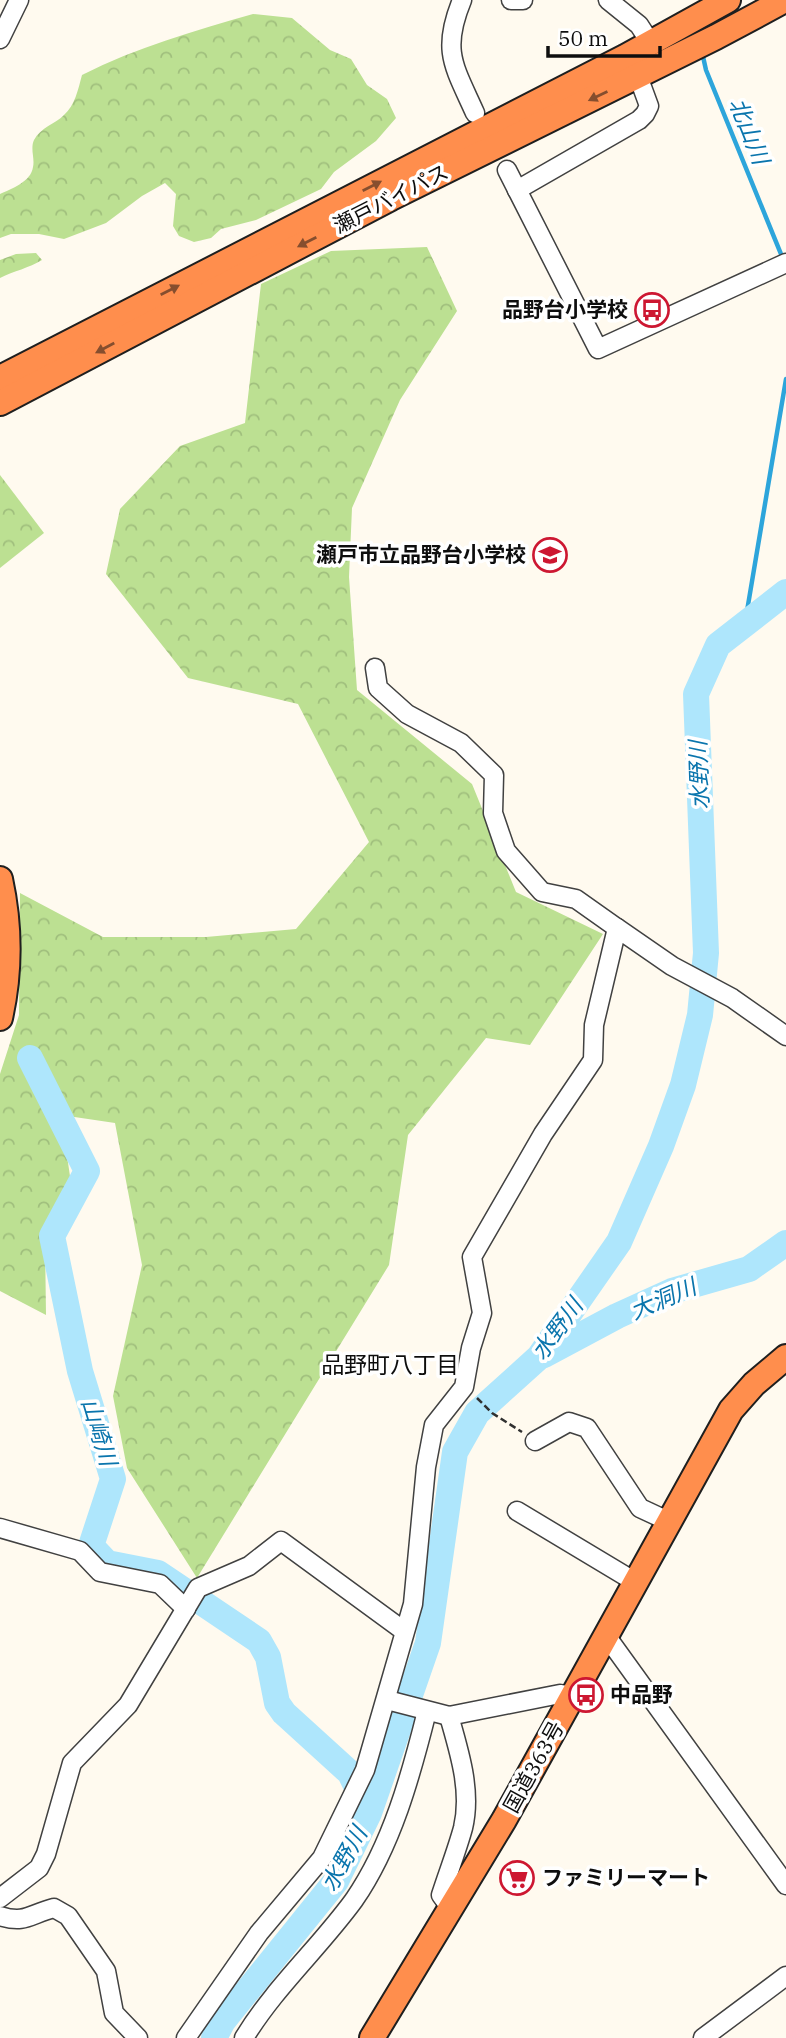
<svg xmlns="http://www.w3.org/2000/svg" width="786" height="2038" viewBox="0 0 786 2038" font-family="'IBM Plex Serif','Noto Sans JP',serif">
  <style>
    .forest { fill: url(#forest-crowns) }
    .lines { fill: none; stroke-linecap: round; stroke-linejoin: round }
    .stream { stroke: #2da5db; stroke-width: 4.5 }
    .river { stroke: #aee6fc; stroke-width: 26 }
    .minor-casing { stroke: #414141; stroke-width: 21 }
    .highway-casing { stroke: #1f1f1f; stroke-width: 28 }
    .path { stroke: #303030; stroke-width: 2.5; stroke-dasharray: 7 3.5; stroke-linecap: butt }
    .minor { stroke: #fff; stroke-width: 18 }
    .highway { stroke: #ff8e4d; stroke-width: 24 }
    .oneway { fill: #864e2e }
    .labels { text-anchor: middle; stroke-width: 7; stroke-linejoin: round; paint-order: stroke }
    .street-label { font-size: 21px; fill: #0e0e0e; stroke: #fff }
    .poi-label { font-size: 21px; font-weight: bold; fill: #0e0e0e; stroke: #fff; text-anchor: end }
    .water-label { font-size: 23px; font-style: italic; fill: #0a75ad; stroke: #fff }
    .neighbourhood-label { font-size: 23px; fill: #0e0e0e; stroke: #fff }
  </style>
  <defs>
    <pattern id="forest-crowns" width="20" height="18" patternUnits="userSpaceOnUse" patternTransform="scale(1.75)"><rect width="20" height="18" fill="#bce092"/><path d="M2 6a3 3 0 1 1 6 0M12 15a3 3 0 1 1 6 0" fill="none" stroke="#a0bf7d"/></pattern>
  </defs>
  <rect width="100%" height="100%" fill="#fffaef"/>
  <!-- forest -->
  <g class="forest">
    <path d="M253,14L292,18L330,50L351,59L367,85L387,99L396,118L376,141L334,172L321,189L256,220L221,229L211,238L194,242L179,236L173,226L176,194L165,183L142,196L106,223L64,239L39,234H11L0,238V194C11,189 31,182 33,167C35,158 30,149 34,140C41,127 55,124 64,115C75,105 78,90 82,75C137,47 194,31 253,14Z"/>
    <polygon points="427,247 457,311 400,400 352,508 349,577 357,690 472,784 516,892 603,934 530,1045 486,1038 408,1135 389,1265 197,1578 127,1468 113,1396 142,1265 115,1123 61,1115 71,1183 45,1241 46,1315 0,1291 0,1074 19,1015 20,893 103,937 206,937 296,929 369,842 298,704 188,678 106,574 120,509 180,446 245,423 261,284 331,251"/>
    <path d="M36,253L42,260C29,268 14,271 0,278V260L16,254Z"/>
    <polygon points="0,475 44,533 0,568"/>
  </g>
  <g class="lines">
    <!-- stream -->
    <g class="stream">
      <polyline points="702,52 706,70 783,259"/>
      <polyline points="745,623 786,379"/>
    </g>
    <!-- river -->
    <g class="river">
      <polyline points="30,1058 87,1171 52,1236 80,1371 113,1479 91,1546 107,1563 158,1573 259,1641 268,1657 277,1703 284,1713 350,1773 367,1808"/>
      <polyline points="544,1355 617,1316 672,1291 749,1269 786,1243"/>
      <polyline points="214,2038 223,2021 336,1881 369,1813 428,1643 455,1452 477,1413 539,1357 619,1242 661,1146 683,1085 700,1015 706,953 696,694 718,645 786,592"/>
    </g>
    <!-- minor casing -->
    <g class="minor-casing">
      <g id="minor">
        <path d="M462,0C441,51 454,66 475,113"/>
        <polyline points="511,0 523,0"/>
        <polyline points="608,0 639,25 650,42"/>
        <polyline points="0,39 19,0"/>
        <polyline points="507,170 598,349 786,263"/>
        <polyline points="517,190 639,120 645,114 649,106 638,76"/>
        <polyline points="375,668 378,688 407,714 461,743 494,775 493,813 506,851 542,892 576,899 617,928"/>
        <polyline points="535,1441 569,1422 587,1428 640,1508 670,1522"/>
        <polyline points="517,1511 637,1583"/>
        <polyline points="0,1528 80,1551 100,1572 160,1584 186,1609"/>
        <polyline points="607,1637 786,1885"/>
        <polyline points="387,1700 449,1716 560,1694 572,1696"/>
        <path d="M449,1716C459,1751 472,1791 463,1828C457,1850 448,1873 441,1895L451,1909"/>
        <polyline points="0,1898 39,1868 46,1854 72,1763 128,1705 198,1588 249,1566 281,1541 404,1631"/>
        <path d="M0,1916C26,1924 30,1914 54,1908L68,1916L106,1971L114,2013L138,2038"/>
        <polyline points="186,2038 259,1933 322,1858 365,1770 413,1604 426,1467 434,1425 464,1387 471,1348 482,1313 472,1257 543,1134 593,1060 594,1025 617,928 672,966 732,998 786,1036"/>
        <path d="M244,2038C275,1987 319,1948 354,1900C392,1845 411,1775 427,1711"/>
        <polyline points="703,2038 786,1976"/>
      </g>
    </g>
    <!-- highway casing -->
    <g class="highway-casing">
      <g id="highway">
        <polyline points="0,378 625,57 728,0"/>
        <polyline points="0,403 391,198 716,37 785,0"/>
        <path d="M0,879C10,925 10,973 0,1018"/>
        <polyline points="372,2038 504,1820 731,1410 754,1384 786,1357"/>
      </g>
    </g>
    <!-- path -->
    <polyline class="path" points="477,1398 492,1413 522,1432"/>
    <!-- minor -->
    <use href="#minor" class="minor"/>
    <!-- highway -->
    <use href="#highway" class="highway"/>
  </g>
  <!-- one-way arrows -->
  <defs><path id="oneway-solid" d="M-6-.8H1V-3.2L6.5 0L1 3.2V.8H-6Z" transform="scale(1.75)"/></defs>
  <g class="oneway">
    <use href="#oneway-solid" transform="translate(598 96) rotate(154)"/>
    <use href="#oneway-solid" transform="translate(372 186) rotate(-27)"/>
    <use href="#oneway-solid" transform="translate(307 242) rotate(153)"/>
    <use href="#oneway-solid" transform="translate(170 290) rotate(-27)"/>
    <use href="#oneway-solid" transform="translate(105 348) rotate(152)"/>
  </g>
  <!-- icons -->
  <defs>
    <g id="bus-ring" transform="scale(1.75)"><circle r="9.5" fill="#fff" stroke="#cd1731" stroke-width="1.5"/><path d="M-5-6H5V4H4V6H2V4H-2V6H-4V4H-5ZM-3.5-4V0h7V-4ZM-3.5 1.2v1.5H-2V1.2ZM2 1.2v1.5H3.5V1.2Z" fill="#cd1731"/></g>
    <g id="school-ring" transform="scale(1.75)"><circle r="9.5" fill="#fff" stroke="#cd1731" stroke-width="1.5"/><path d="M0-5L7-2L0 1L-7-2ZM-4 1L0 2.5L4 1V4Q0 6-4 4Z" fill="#cd1731"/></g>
    <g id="supermarket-ring" transform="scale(1.75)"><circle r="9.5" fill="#fff" stroke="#cd1731" stroke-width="1.5"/><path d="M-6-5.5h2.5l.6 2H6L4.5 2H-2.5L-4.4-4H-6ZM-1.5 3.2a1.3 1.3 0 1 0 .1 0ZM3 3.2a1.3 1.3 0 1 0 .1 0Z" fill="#cd1731"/></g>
  </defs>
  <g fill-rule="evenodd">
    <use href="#bus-ring" x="652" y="310"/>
    <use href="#school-ring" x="550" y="555"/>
    <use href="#bus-ring" x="586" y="1695"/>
    <use href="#supermarket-ring" x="517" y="1878"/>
  </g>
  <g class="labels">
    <!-- street labels -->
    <g class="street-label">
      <text transform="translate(391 199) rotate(-27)" y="7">瀬戸バイパス</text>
      <text transform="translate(534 1767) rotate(-61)" y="7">国道363号</text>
    </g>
    <!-- poi labels -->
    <g class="poi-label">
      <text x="628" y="317">品野台小学校</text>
      <text x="526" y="562">瀬戸市立品野台小学校</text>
      <text x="610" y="1702" text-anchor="start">中品野</text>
      <text x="542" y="1885" text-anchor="start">ファミリーマート</text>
    </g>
    <!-- water labels -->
    <g class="water-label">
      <text transform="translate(749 131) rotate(68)" y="8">北山川</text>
      <text transform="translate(699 775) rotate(-92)" y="8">水野川</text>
      <text transform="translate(663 1299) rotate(-23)" y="8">大洞川</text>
      <text transform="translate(557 1329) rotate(-54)" y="8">水野川</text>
      <text transform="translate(99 1432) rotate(73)" y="8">山崎川</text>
      <text transform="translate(344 1859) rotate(-61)" y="8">水野川</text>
    </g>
    <!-- neighbourhood labels -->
    <g class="neighbourhood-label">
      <text x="390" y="1373">品野町八丁目</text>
    </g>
  </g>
  <!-- scale -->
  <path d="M548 46v10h112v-10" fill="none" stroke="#0e0e0e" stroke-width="3.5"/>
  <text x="558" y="46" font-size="21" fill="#0e0e0e" stroke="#ffffff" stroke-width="5" paint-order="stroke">50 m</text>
</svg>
